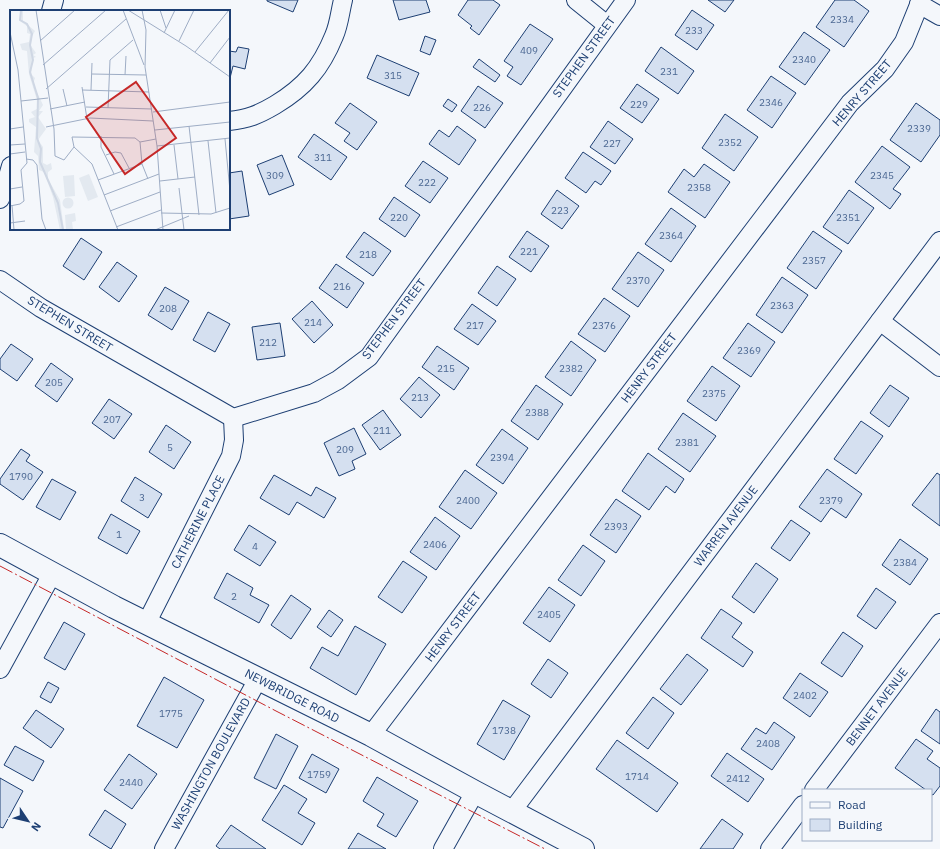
<svg xmlns="http://www.w3.org/2000/svg" width="940" height="849" viewBox="0 0 940 849" font-family="'IBM Plex Sans',sans-serif">
  <style>
    .building { fill: #d5e0f0; stroke: #1d3f73 }
    .lines { fill: none; stroke-linecap: round; stroke-linejoin: round }
    .minor-casing { stroke: #1d3f73; stroke-width: 20 }
    .primary-casing { stroke: #1d3f73; stroke-width: 24 }
    .minor { stroke: #f4f7fb; stroke-width: 18 }
    .primary { stroke: #f4f7fb; stroke-width: 22 }
    .power { stroke: #c62828; stroke-width: 1; stroke-dasharray: 14 3 2 3; stroke-linecap: butt }
    .labels { text-anchor: middle; stroke-width: 3; stroke-linejoin: round; paint-order: stroke }
    .number-label { font-size: 10px; fill: #4b6792 }
    .street-label { font-size: 12px; fill: #1d3f73; stroke: #f4f7fb }
    .inset-river { fill: none; stroke: #cfd7e4; stroke-width: 2 }
    .inset-road { fill: none; stroke: #9eadc5; stroke-width: 1 }
    .view { fill: #c62828; fill-opacity: 0.15; stroke: #c62828; stroke-width: 2 }
    .inset-edge { fill: none; stroke: #1d3f73; stroke-width: 2 }
  </style>
  <rect width="100%" height="100%" fill="#f4f7fb"/>
  <!-- building -->
  <g class="building">
    <polygon points="267,0 298,0 293,12 267,1"/>
    <polygon points="393,0 426,0 430,12 399,20"/>
    <polygon points="468,0 493,0 500,5 479,35 470,28 472,26 458,15"/>
    <polygon points="708,0 734,0 725,12"/>
    <polygon points="835,0 854,0 869,11 844,47 816,27"/>
    <polygon points="692,10 714,25 697,50 675,35"/>
    <polygon points="530,24 553,39 521,85 507,76 513,67 504,61"/>
    <polygon points="804,32 830,50 805,85 779,67"/>
    <polygon points="425,36 436,40 430,55 420,51"/>
    <polygon points="238,47 249,49 245,69 233,66 230,78 229,78 229,51 236,52"/>
    <polygon points="661,47 694,71 678,94 645,71"/>
    <polygon points="377,55 419,73 409,96 367,78"/>
    <polygon points="479,59 500,75 495,82 473,67"/>
    <polygon points="771,76 796,93 772,128 747,110"/>
    <polygon points="637,84 659,99 642,123 620,108"/>
    <polygon points="478,86 503,103 485,128 461,111"/>
    <polygon points="448,99 457,105 452,112 443,106"/>
    <polygon points="350,103 377,122 357,150 344,141 350,133 335,123"/>
    <polygon points="916,103 940,120 940,135 921,162 890,140"/>
    <polygon points="725,114 758,137 734,171 702,148"/>
    <polygon points="608,121 633,139 615,164 590,147"/>
    <polygon points="457,126 476,140 459,165 429,144 439,130 449,137"/>
    <polygon points="314,134 347,157 331,180 298,157"/>
    <polygon points="882,146 910,167 893,189 901,194 890,209 855,182"/>
    <polygon points="583,152 611,171 601,185 595,181 586,193 565,178"/>
    <polygon points="282,155 294,185 269,195 257,165"/>
    <polygon points="423,161 448,178 430,203 405,186"/>
    <polygon points="704,164 730,182 705,218 668,192 684,169 694,177"/>
    <polygon points="242,171 249,216 229,219 229,173"/>
    <polygon points="557,190 579,206 562,229 541,214"/>
    <polygon points="849,190 874,208 848,244 823,227"/>
    <polygon points="394,197 420,215 405,237 379,219"/>
    <polygon points="671,208 696,226 671,262 645,244"/>
    <polygon points="527,231 549,246 531,272 509,257"/>
    <polygon points="813,231 842,251 816,289 787,268"/>
    <polygon points="364,232 391,251 373,276 346,257"/>
    <polygon points="81,238 102,252 84,280 63,266"/>
    <polygon points="638,252 664,270 638,307 612,289"/>
    <polygon points="117,262 137,276 119,302 99,287"/>
    <polygon points="336,264 364,283 347,308 319,288"/>
    <polygon points="497,266 516,279 497,306 478,293"/>
    <polygon points="782,277 808,295 782,333 756,315"/>
    <polygon points="165,287 189,301 172,330 148,315"/>
    <polygon points="604,298 630,316 605,352 578,334"/>
    <polygon points="312,301 333,325 314,343 292,319"/>
    <polygon points="472,304 496,321 478,345 454,329"/>
    <polygon points="208,312 230,324 215,352 193,340"/>
    <polygon points="280,323 285,356 257,360 252,327"/>
    <polygon points="748,323 775,342 751,377 723,358"/>
    <polygon points="571,341 596,360 571,396 545,377"/>
    <polygon points="11,344 33,359 17,381 0,369 0,359"/>
    <polygon points="437,346 469,368 454,390 422,367"/>
    <polygon points="51,363 73,379 57,402 35,386"/>
    <polygon points="712,366 740,386 716,421 687,401"/>
    <polygon points="419,377 440,395 421,418 400,399"/>
    <polygon points="536,385 563,404 538,440 511,421"/>
    <polygon points="890,385 909,398 889,427 870,413"/>
    <polygon points="109,399 132,414 114,439 92,423"/>
    <polygon points="383,410 401,435 380,450 362,425"/>
    <polygon points="683,413 716,436 690,472 658,449"/>
    <polygon points="861,421 883,436 856,474 834,459"/>
    <polygon points="166,425 191,442 174,469 149,452"/>
    <polygon points="354,428 366,454 352,461 355,469 339,476 324,443"/>
    <polygon points="502,429 528,448 503,484 476,465"/>
    <polygon points="21,449 30,455 26,461 43,472 23,500 0,484 0,479"/>
    <polygon points="648,453 684,479 675,493 666,486 649,510 622,491"/>
    <polygon points="827,469 862,494 846,518 831,508 821,522 799,507"/>
    <polygon points="465,470 497,493 471,529 439,507"/>
    <polygon points="937,473 940,475 940,526 912,505"/>
    <polygon points="274,475 311,496 316,487 336,498 324,518 297,502 289,515 260,498"/>
    <polygon points="135,477 162,494 148,518 121,501"/>
    <polygon points="52,479 76,492 60,520 36,507"/>
    <polygon points="616,499 641,516 616,553 590,535"/>
    <polygon points="111,514 140,531 127,554 98,538"/>
    <polygon points="435,517 460,536 436,570 410,552"/>
    <polygon points="791,520 810,533 790,561 771,548"/>
    <polygon points="249,525 276,542 260,566 234,550"/>
    <polygon points="900,539 928,559 910,585 882,565"/>
    <polygon points="583,545 605,561 581,596 558,580"/>
    <polygon points="403,561 427,577 402,613 378,597"/>
    <polygon points="756,563 778,579 754,613 732,597"/>
    <polygon points="227,573 253,588 250,595 269,605 259,623 214,598"/>
    <polygon points="549,587 575,605 550,642 523,623"/>
    <polygon points="876,588 896,602 876,629 857,616"/>
    <polygon points="291,595 311,609 291,639 271,625"/>
    <polygon points="721,609 742,623 732,637 753,652 743,667 701,638"/>
    <polygon points="329,610 343,620 331,637 317,627"/>
    <polygon points="64,622 85,634 65,670 44,658"/>
    <polygon points="355,626 386,644 356,695 310,668 322,647 338,656"/>
    <polygon points="843,632 863,646 842,677 821,663"/>
    <polygon points="687,654 708,670 681,705 660,689"/>
    <polygon points="548,659 568,673 551,698 531,684"/>
    <polygon points="800,673 828,692 810,717 783,698"/>
    <polygon points="164,677 204,700 177,748 137,726"/>
    <polygon points="48,682 59,688 51,703 40,697"/>
    <polygon points="653,697 674,713 648,749 626,733"/>
    <polygon points="503,700 530,716 504,760 477,744"/>
    <polygon points="936,709 940,712 940,744 921,731"/>
    <polygon points="36,710 64,729 51,748 23,728"/>
    <polygon points="774,722 795,737 772,770 741,749 756,728 766,734"/>
    <polygon points="276,734 298,746 276,789 254,778"/>
    <polygon points="916,739 933,751 927,759 940,768 940,786 933,795 931,794 931,790 926,790 895,768"/>
    <polygon points="617,740 678,783 657,812 596,769"/>
    <polygon points="15,746 44,761 33,781 4,765"/>
    <polygon points="727,753 764,779 748,802 711,776"/>
    <polygon points="129,754 157,774 132,809 104,790"/>
    <polygon points="312,754 339,769 326,793 299,778"/>
    <polygon points="377,777 418,801 396,837 377,826 384,814 363,801"/>
    <polygon points="0,778 23,791 3,828 0,827"/>
    <polygon points="284,785 307,799 298,813 315,823 302,845 262,820"/>
    <polygon points="105,810 126,824 111,849 89,835"/>
    <polygon points="722,819 743,834 733,849 700,849"/>
    <polygon points="231,825 266,849 220,849 216,846"/>
    <polygon points="358,833 386,849 348,849"/>
  </g>
  <g class="lines">
    <!-- minor casing -->
    <g class="minor-casing">
      <g id="minor">
        <polyline points="576,0 607,25"/>
        <polyline points="919,4 940,16"/>
        <polyline points="51,11 54,0"/>
        <path d="M229,121C248,119 258,115 275,105C305,87 321,68 334,36C339,25 340,12 343,0"/>
        <polyline points="0,199 5,187 11,166"/>
        <polyline points="0,280 41,308 233,418 314,393 338,380 369,357 626,0"/>
        <polyline points="880,321 940,367"/>
        <polyline points="147,622 231,456 234,440 233,418"/>
        <polyline points="0,669 52,574"/>
        <polyline points="371,735 850,103 885,69 904,42 921,0"/>
        <polyline points="814,790 940,623"/>
        <polyline points="512,811 940,241"/>
        <polyline points="164,849 258,679"/>
        <polyline points="443,849 475,792"/>
        <polyline points="770,849 803,805"/>
      </g>
    </g>
    <!-- primary casing -->
    <g class="primary-casing">
      <polyline id="primary" points="0,545 114,607 371,735 475,792 583,849"/>
    </g>
    <!-- minor -->
    <use href="#minor" class="minor"/>
    <!-- primary -->
    <use href="#primary" class="primary"/>
    <!-- power -->
    <polyline class="power" points="0,566 276,711 545,849"/>
  </g>
  <g class="labels">
    <!-- number labels -->
    <g class="number-label">
      <text x="842" y="23">2334</text>
      <text x="694" y="34">233</text>
      <text x="529" y="54">409</text>
      <text x="804" y="63">2340</text>
      <text x="669" y="75">231</text>
      <text x="393" y="79">315</text>
      <text x="771" y="106">2346</text>
      <text x="639" y="108">229</text>
      <text x="482" y="111">226</text>
      <text x="919" y="132">2339</text>
      <text x="730" y="146">2352</text>
      <text x="612" y="147">227</text>
      <text x="323" y="161">311</text>
      <text x="275" y="179">309</text>
      <text x="882" y="179">2345</text>
      <text x="427" y="186">222</text>
      <text x="699" y="191">2358</text>
      <text x="560" y="214">223</text>
      <text x="399" y="221">220</text>
      <text x="848" y="221">2351</text>
      <text x="671" y="239">2364</text>
      <text x="529" y="255">221</text>
      <text x="368" y="258">218</text>
      <text x="814" y="264">2357</text>
      <text x="638" y="284">2370</text>
      <text x="342" y="290">216</text>
      <text x="782" y="309">2363</text>
      <text x="168" y="312">208</text>
      <text x="313" y="326">214</text>
      <text x="475" y="329">217</text>
      <text x="604" y="329">2376</text>
      <text x="268" y="346">212</text>
      <text x="749" y="354">2369</text>
      <text x="446" y="372">215</text>
      <text x="571" y="372">2382</text>
      <text x="54" y="386">205</text>
      <text x="714" y="397">2375</text>
      <text x="420" y="401">213</text>
      <text x="537" y="416">2388</text>
      <text x="112" y="423">207</text>
      <text x="382" y="434">211</text>
      <text x="687" y="446">2381</text>
      <text x="170" y="451">5</text>
      <text x="345" y="453">209</text>
      <text x="502" y="461">2394</text>
      <text x="21" y="480">1790</text>
      <text x="142" y="501">3</text>
      <text x="468" y="504">2400</text>
      <text x="831" y="504">2379</text>
      <text x="616" y="530">2393</text>
      <text x="119" y="538">1</text>
      <text x="435" y="548">2406</text>
      <text x="255" y="550">4</text>
      <text x="905" y="566">2384</text>
      <text x="234" y="600">2</text>
      <text x="549" y="618">2405</text>
      <text x="805" y="699">2402</text>
      <text x="171" y="717">1775</text>
      <text x="504" y="734">1738</text>
      <text x="768" y="747">2408</text>
      <text x="319" y="778">1759</text>
      <text x="637" y="780">1714</text>
      <text x="738" y="782">2412</text>
      <text x="131" y="786">2440</text>
    </g>
    <!-- street labels -->
    <g class="street-label">
      <text transform="translate(584 57) rotate(-54)" y="4">STEPHEN STREET</text>
      <text transform="translate(862 93) rotate(-49)" y="4">HENRY STREET</text>
      <text transform="translate(394 319) rotate(-53)" y="4">STEPHEN STREET</text>
      <text transform="translate(70 324) rotate(31)" y="4">STEPHEN STREET</text>
      <text transform="translate(649 368) rotate(-53)" y="4">HENRY STREET</text>
      <text transform="translate(198 522) rotate(-63)" y="4">CATHERINE PLACE</text>
      <text transform="translate(726 526) rotate(-53)" y="4">WARREN AVENUE</text>
      <text transform="translate(453 627) rotate(-53)" y="4">HENRY STREET</text>
      <text transform="translate(292 696) rotate(27)" y="4">NEWBRIDGE ROAD</text>
      <text transform="translate(877 707) rotate(-53)" y="4">BENNET AVENUE</text>
      <text transform="translate(211 764) rotate(-61)" y="4">WASHINGTON BOULEVARD</text>
    </g>
  </g>
  <!-- overview -->
  <g transform="translate(10 10)">
    <rect width="220" height="220" fill="#f4f7fb"/>
    <path d="M10,0H13V11L25,21L21,28V36L26,43L23,45L26,47L23,48L21,64L25,68L23,74L33,95L29,101H33L28,107L36,119L28,130L33,137V153L37,155L41,153L42,159L38,162V169L50,190L54,220H50L43,187L34,162L29,160L28,146L24,142L26,117L19,112V109L25,107L21,102L27,99V90L19,64L17,41L12,40L10,34L19,32L20,24L17,23V16L10,11ZM79,164L88,187L78,191L69,168ZM64,165L65,186L55,187L53,166ZM52.5 193a5.5 5.5 0 1 1 11 0a5.5 5.5 0 1 1-11 0ZM65,203L66,211L62,212L63,219L56,220L55,205Z" fill="#e3e9f0"/>
    <path class="inset-river" d="M11,0L10,10L17,14L22,24L20,35L23,50L20,62L28,88L27,128L31,139L30,152L48,193L53,220"/>
    <path class="inset-road" d="M26,0L44,119L45,146L54,150L64,137M113,0L134,55M118,0L176,36L220,67M132,0L136,20L135,57L147,136L153,220M150,0L156,18M0,22L8,60L17,153L11,160M154,23L165,0M30,31L65,0M169,31L184,0M185,42L219,0M200,53L220,27M33,55L96,0M82,64L136,65M115,65L116,46M72,77L77,109M36,79L116,9M53,79L57,96M72,80L139,82M81,80L82,53M11,91L38,88M76,97L142,99M98,98L100,50L123,30M40,99L75,92M143,102L220,92M179,116L189,205M36,117L80,108L143,111M0,119L13,117M145,120L220,112M91,126V137L104,164M215,129L220,181M198,131L206,203M130,132L146,129M0,135L15,134M164,135L168,169M147,136L220,128M0,144L15,142M96,145L105,142L111,143L119,158M16,149L23,150L27,155L32,209L36,220M88,170L132,154M150,171L185,167M169,178L174,220M0,179L12,177M94,185L149,164M2,195L4,220M0,196L10,194L14,191L11,160M100,201L150,182M151,203L201,204L220,198M0,213L15,211M106,217L151,200M108,220L82,154L64,137L62,127L125,128L130,132L132,154L138,169M145,220L179,206"/>
    <path class="view" d="M126,72L166,128L115,164L76,107Z"/>
    <rect width="220" height="220" class="inset-edge"/>
  </g>
  <!-- legend -->
  <rect x="802" y="789" width="130" height="52" fill="#f4f7fb" stroke="#9eadc5"/>
  <rect x="810" y="802" width="20" height="6" fill="#f4f7fb" stroke="#9eadc5"/>
  <text x="838" y="809" font-size="12" fill="#1d3f73">Road</text>
  <rect x="810" y="819" width="20" height="12" fill="#d5e0f0" stroke="#9eadc5"/>
  <text x="838" y="829" font-size="12" fill="#1d3f73">Building</text>
  <!-- north arrow -->
  <g transform="translate(28 821) rotate(125)" stroke="#f4f7fb" stroke-width="3" paint-order="stroke">
  <path d="M0-3L7 15L0 10L-7 15Z" fill="#1d3f73"/>
  <text y="-6" font-size="11" font-weight="bold" text-anchor="middle" fill="#1d3f73">N</text>
  </g>
</svg>
